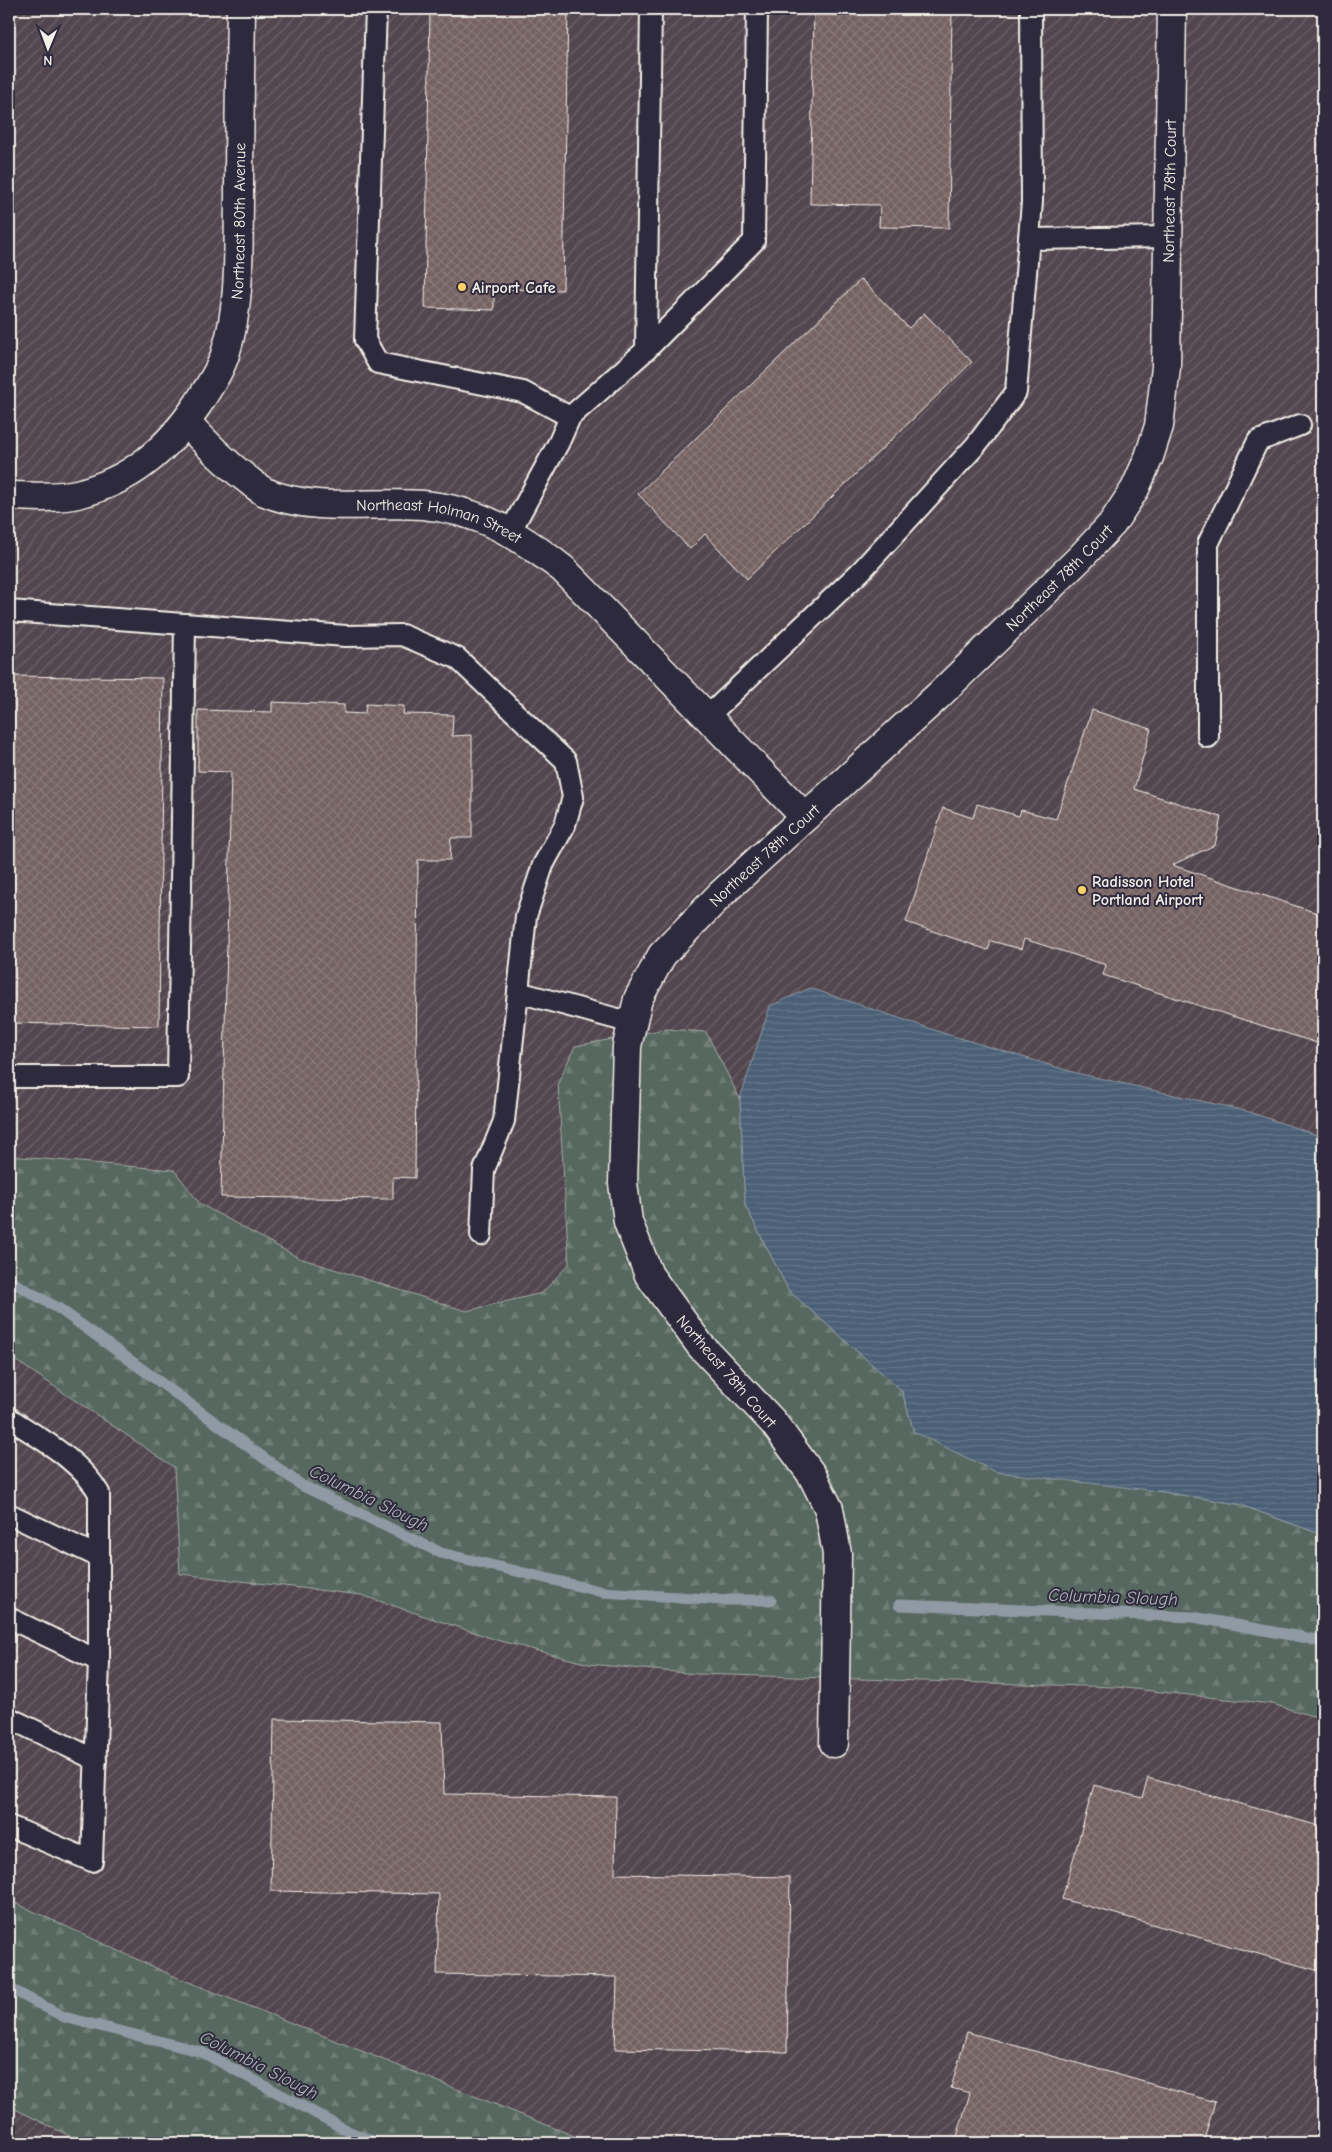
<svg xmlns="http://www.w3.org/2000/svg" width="1332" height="2152" viewBox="0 0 1332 2152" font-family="'Comic Neue',sans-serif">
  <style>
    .industrial { fill: url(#industrial-furrows) }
    .forest { fill: url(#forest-firs); stroke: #a5aca4 }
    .water { fill: url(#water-rules); stroke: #8f9aa4 }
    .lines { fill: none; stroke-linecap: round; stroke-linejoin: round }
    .stream { stroke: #8f9aa4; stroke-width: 11 }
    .building { fill: url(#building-cross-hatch); stroke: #f4f1e8 }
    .service-casing { stroke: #f4f1e8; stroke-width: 24 }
    .minor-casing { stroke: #f4f1e8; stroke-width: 31 }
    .tertiary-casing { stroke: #f4f1e8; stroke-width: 31 }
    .service { stroke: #2f2a3d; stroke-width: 20 }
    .minor { stroke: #2f2a3d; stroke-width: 28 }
    .tertiary { stroke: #2f2a3d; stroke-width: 28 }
    .poi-dot { fill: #ffd166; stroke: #2f2a3d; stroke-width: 2 }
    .labels { text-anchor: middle; stroke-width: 4; stroke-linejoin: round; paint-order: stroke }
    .street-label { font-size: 16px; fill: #f4f1e8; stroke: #2f2a3d }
    .poi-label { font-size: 16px; font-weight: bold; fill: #f4f1e8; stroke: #2f2a3d; text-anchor: start }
    .water-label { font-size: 18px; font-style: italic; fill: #b0b7ba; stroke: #2f2a3d }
  </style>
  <defs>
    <pattern id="industrial-furrows" width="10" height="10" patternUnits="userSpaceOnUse" patternTransform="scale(1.25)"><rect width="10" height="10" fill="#534750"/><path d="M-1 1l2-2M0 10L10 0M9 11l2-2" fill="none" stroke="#6c6269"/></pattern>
    <pattern id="forest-firs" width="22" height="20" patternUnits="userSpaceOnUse" patternTransform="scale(1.25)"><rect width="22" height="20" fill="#566860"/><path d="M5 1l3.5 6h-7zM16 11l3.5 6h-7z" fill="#6f7e77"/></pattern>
    <pattern id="water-rules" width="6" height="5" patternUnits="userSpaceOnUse" patternTransform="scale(1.25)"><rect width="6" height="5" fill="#4b6076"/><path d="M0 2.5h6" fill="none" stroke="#66778a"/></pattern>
    <pattern id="building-cross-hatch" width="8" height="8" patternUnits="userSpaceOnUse" patternTransform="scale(1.25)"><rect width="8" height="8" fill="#756262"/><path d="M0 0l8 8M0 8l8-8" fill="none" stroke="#897978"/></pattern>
  </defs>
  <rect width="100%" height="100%" fill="#443b48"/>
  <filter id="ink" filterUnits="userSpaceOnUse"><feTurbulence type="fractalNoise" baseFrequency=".02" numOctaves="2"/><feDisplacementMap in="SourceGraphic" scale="10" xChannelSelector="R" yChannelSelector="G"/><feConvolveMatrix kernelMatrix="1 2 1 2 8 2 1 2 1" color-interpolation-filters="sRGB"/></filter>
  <g filter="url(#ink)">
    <!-- industrial -->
    <g class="industrial">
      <polygon points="9,9 1323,9 1323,1137 1246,1111 1076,1073 943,1033 810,988 770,1006 740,1099 706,1032 558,1083 569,1264 542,1293 466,1311 299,1258 200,1204 174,1170 9,1156"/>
      <polygon points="9,1356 175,1467 180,1575 361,1595 500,1641 697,1674 1116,1687 1272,1704 1323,1719 1323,2143 592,2143 171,1975 9,1900"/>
      <polygon points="9,2106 84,2143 9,2143"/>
    </g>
    <!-- forest -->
    <g class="forest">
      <polygon points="666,1029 706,1032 740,1099 745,1205 789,1291 902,1391 914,1432 1157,1491 1238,1504 1323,1535 1323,1719 1272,1704 1116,1687 697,1674 589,1664 500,1641 361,1595 180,1574 174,1467 9,1356 9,1156 174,1170 200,1204 299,1258 466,1311 542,1293 569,1264 558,1083 575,1046"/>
      <polygon points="9,1900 171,1975 592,2143 84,2143 9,2106"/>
    </g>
    <!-- water -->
    <polygon class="water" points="810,988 943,1033 1076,1073 1246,1111 1323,1137 1323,1535 1238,1504 1157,1491 996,1472 914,1432 902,1391 789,1291 745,1205 740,1099 770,1006"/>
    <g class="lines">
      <!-- stream -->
      <g class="stream">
        <polyline points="9,1280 61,1310 301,1485 441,1553 603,1592 722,1600 771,1600"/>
        <polyline points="899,1605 1193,1617 1323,1641"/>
        <polyline points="9,1988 64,2017 202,2052 350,2132 377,2143"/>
      </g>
    </g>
    <!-- building -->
    <g class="building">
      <polygon points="430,9 568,9 563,290 494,289 494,310 425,308"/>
      <polygon points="814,9 952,9 949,228 879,227 880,205 810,204"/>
      <polygon points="861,279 909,328 924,313 972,362 747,579 705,534 690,549 638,494"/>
      <polygon points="9,676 163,678 159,1026 9,1023"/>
      <polygon points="272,702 344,705 344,713 365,714 366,704 404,706 403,714 453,715 452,736 472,735 472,838 451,838 450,860 418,860 415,1178 393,1177 393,1199 221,1197 231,772 198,771 198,710 272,712"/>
      <polygon points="1092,710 1151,729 1134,789 1221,817 1215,845 1172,865 1323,915 1323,1035 1320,1044 1103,975 1106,965 1024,939 1021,949 991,941 988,950 906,922 943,808 973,818 977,804 1019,816 1021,810 1056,819"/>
      <polygon points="274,1719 442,1722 444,1794 616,1797 615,1874 790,1877 787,2052 615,2049 617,1977 437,1974 439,1894 271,1891"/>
      <polygon points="1148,1778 1323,1827 1323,1972 1062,1899 1094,1785 1142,1798"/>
      <polygon points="967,2032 1215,2102 1203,2143 955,2143 970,2093 951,2088"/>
    </g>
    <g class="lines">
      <!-- service casing -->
      <g class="service-casing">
        <g id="service">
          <polyline points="376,9 365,340 378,363 523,392 570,417"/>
          <polyline points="1030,239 1168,237"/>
          <polyline points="646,350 754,241 757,9"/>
          <polyline points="510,532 559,442 570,417 646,350 651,9"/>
          <polyline points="9,611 346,636 402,635 457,658 566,761 573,797 565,825 543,865 526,916 518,992"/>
          <polyline points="707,717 861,571 976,445 1016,392 1032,202 1031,9"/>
          <polyline points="1208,737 1208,544 1258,441 1300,425"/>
          <polyline points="9,1077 178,1077 185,624"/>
          <polyline points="481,1235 484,1170 504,1121 518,992 632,1023"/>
          <path d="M9,1418C40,1439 79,1459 99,1493V1661"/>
          <polyline points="9,1514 99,1557"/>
          <polyline points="9,1618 99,1661 92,1861 9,1826"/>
          <polyline points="9,1718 96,1760"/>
        </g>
      </g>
      <!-- minor casing -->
      <g class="minor-casing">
        <g id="minor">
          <path id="s1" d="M186,422C205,442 224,462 247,479C252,483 259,489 265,492C314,513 372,501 423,505C480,510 519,535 563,569L805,817"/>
          <path id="s2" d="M834,1743L837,1554L829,1509L812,1475L773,1422L700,1345L649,1275L628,1222L623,1183L627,1046L638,999L662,955L721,894L938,696L1080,558L1112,524L1135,489L1149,457L1159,426L1166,367L1172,9"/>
        </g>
      </g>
      <!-- tertiary casing -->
      <g class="tertiary-casing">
        <g id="tertiary">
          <path id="s3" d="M9,496C30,496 55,499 77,494C131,481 167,450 198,404C208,388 221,370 226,351C241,303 238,251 239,201C239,137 240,73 241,9"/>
        </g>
      </g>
      <!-- service -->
      <use href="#service" class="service"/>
      <!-- minor -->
      <use href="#minor" class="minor"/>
      <!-- tertiary -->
      <use href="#tertiary" class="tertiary"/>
    </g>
  </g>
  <!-- markers -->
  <g class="poi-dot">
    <circle cx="462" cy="287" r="5"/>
    <circle cx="1082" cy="890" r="5"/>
  </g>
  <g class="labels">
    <!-- street labels -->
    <g class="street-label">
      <text dy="6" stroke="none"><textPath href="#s2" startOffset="1831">Northeast 78th Court</textPath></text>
      <text dy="6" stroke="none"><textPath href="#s3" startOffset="414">Northeast 80th Avenue</textPath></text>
      <text dy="6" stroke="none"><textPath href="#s1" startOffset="284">Northeast Holman Street</textPath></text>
      <text dy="6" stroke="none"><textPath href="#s2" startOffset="1411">Northeast 78th Court</textPath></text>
      <text dy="6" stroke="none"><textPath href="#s2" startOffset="1006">Northeast 78th Court</textPath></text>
      <text transform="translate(727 1371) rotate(49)" y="6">Northeast 78th Court</text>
    </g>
    <!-- poi labels -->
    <g class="poi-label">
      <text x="472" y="293">Airport Cafe</text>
      <text x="1092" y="887">Radisson Hotel<tspan x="1092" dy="18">Portland Airport</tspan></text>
    </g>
    <!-- water labels -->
    <g class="water-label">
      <text transform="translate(369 1498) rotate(26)" y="6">Columbia Slough</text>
      <text transform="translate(1113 1597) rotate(2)" y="6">Columbia Slough</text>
      <text transform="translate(259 2065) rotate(27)" y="6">Columbia Slough</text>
    </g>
  </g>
  <!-- margin -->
  <rect width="1332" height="2152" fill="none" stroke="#2f2a3d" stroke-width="30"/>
  <rect x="15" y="15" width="1302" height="2122" fill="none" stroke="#f4f1e8" stroke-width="2" filter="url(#ink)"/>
  <!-- north arrow -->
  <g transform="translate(48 48) rotate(181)" stroke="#2f2a3d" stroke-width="4" paint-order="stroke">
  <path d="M0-4L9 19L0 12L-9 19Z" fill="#f4f1e8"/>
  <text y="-8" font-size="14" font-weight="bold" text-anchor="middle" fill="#f4f1e8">N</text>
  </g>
</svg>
